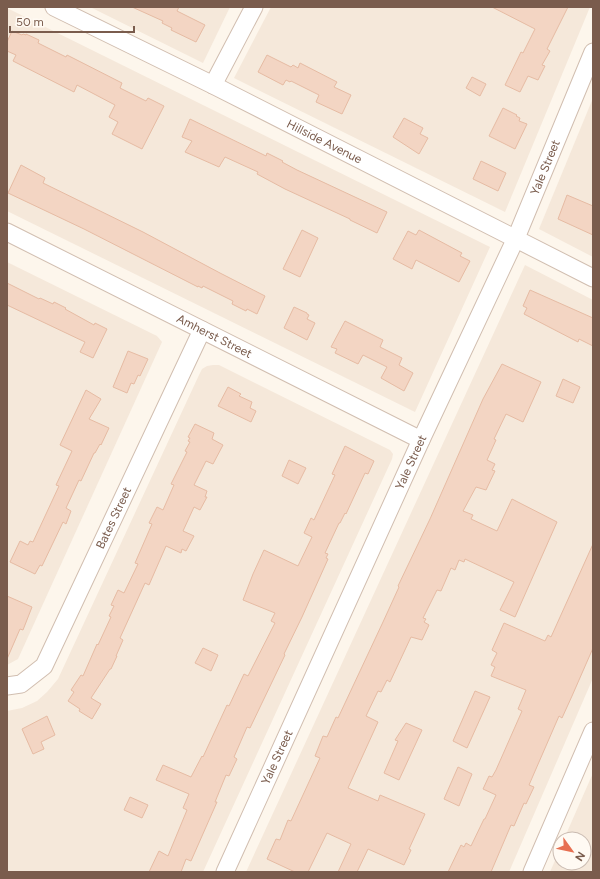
<svg xmlns="http://www.w3.org/2000/svg" width="600" height="879" viewBox="0 0 600 879" font-family="Figtree,sans-serif">
  <style>
    .residential { fill: #f5e8da }
    .building { fill: #f3d5c3; stroke: #e6bba3 }
    .lines { fill: none; stroke-linecap: round; stroke-linejoin: round }
    .street-casing { stroke: #d1beb0; stroke-width: 19 }
    .street { stroke: #fff; stroke-width: 17 }
    .labels { text-anchor: middle; stroke-width: 3.5; stroke-linejoin: round; paint-order: stroke }
    .street-label { font-size: 12px; fill: #7a5c4d; stroke: #fffaf3 }
  </style>
  <rect width="100%" height="100%" fill="#fdf6ec"/>
  <!-- residential -->
  <g class="residential">
    <polygon points="90,7 230,7 203,63"/>
    <polygon points="271,7 590,7 505,212 234,78"/>
    <polygon points="7,8 490,247 415,412 7,211"/>
    <polygon points="593,98 593,257 539,229"/>
    <polygon points="7,262 157,336 162,342 18,659 7,665"/>
    <polygon points="525,265 593,300 593,678 509,872 246,872"/>
    <polygon points="213,365 219,365 390,450 393,454 392,459 203,872 7,872 7,711 22,708 37,701 47,692 58,679 199,375 202,369 207,366"/>
    <polygon points="593,773 593,872 550,872 560,849 560,863 584,863 584,839 564,839"/>
  </g>
  <!-- building -->
  <g class="building">
    <polygon points="132,7 179,7 177,11 205,25 196,42 171,30 172,28 162,23 163,21"/>
    <polygon points="492,7 568,7 547,49 550,51 542,65 545,66 538,80 528,76 520,92 505,85 521,52 523,53 535,29"/>
    <polygon points="12,31 22,35 23,34 26,35 26,34 39,40 38,43 66,57 67,55 122,83 120,88 146,101 148,98 164,106 142,149 112,134 118,122 109,117 115,105 77,85 74,92 13,61 16,55 7,51 7,42"/>
    <polygon points="267,55 291,67 293,65 298,68 300,63 337,82 334,87 351,95 342,114 316,102 319,95 291,81 290,82 286,80 283,85 258,72"/>
    <polygon points="472,77 486,84 480,96 466,88"/>
    <polygon points="503,108 517,115 516,116 520,118 519,121 527,124 515,149 489,136"/>
    <polygon points="404,118 423,128 420,134 428,138 419,154 393,137"/>
    <polygon points="190,119 266,156 267,153 283,161 282,162 297,170 387,212 377,233 350,220 350,219 285,189 257,174 258,172 225,157 219,167 185,152 192,141 182,137"/>
    <polygon points="481,161 506,173 498,191 473,179"/>
    <polygon points="21,165 45,178 43,183 143,232 220,273 265,296 257,314 247,309 246,311 232,304 233,301 203,286 202,288 198,286 198,287 84,229 8,193"/>
    <polygon points="567,195 593,206 593,235 558,219"/>
    <polygon points="302,230 318,238 300,277 283,269"/>
    <polygon points="419,230 462,253 460,256 470,261 459,282 416,260 412,269 393,259 408,231 416,235"/>
    <polygon points="7,283 39,299 40,298 53,304 54,302 66,308 65,309 94,325 95,323 107,329 93,358 80,352 85,342 7,305"/>
    <polygon points="530,290 593,318 593,346 579,339 578,342 524,314 527,308 523,306"/>
    <polygon points="294,307 307,313 307,314 309,315 307,319 315,323 307,340 284,328"/>
    <polygon points="345,321 383,340 380,347 402,358 399,365 413,373 404,391 381,378 387,367 363,355 358,364 335,353 337,349 331,347"/>
    <polygon points="128,351 148,359 140,376 138,375 134,384 131,383 127,393 113,387"/>
    <polygon points="502,364 541,382 523,422 506,414 494,439 496,440 487,460 495,464 492,470 495,471 486,490 476,487 463,511 473,515 471,519 497,531 512,499 557,522 515,617 500,610 514,582 465,559 464,562 459,560 455,570 451,568 441,591 437,590 423,618 426,619 424,622 429,625 422,640 411,637 390,682 387,680 381,692 378,691 366,716 378,722 348,788 378,801 380,795 425,814 409,849 411,850 404,865 368,849 357,872 338,872 351,844 327,833 308,872 295,872 267,859 276,839 280,840 288,820 291,821 320,758 315,756 323,736 327,737 336,717 338,718 383,622 399,587 398,586 430,519 483,399"/>
    <polygon points="563,379 580,387 573,403 556,396"/>
    <polygon points="228,387 241,394 239,396 252,402 250,408 256,411 251,422 218,406"/>
    <polygon points="86,390 101,399 89,419 109,428 101,445 100,444 95,453 94,453 81,481 79,480 66,508 71,511 66,524 63,522 42,566 40,565 35,574 10,562 20,541 28,545 30,541 33,542 59,486 56,485 72,451 60,445"/>
    <polygon points="195,424 214,433 212,439 223,445 213,464 206,461 194,485 207,491 205,497 207,497 200,510 194,507 183,531 194,536 186,551 182,549 181,553 166,546 149,585 145,583 120,638 123,640 116,656 117,656 111,669 110,669 91,698 101,704 92,719 79,711 80,709 68,701 74,692 71,690 81,675 83,676 97,644 98,645 111,617 109,616 114,606 111,605 118,590 124,593 138,564 135,563 152,524 149,523 157,507 163,510 174,485 171,484 187,452 185,451 190,442 188,441 190,438 188,437"/>
    <polygon points="345,446 374,461 368,474 365,473 346,514 345,513 340,523 339,523 325,553 328,554 326,558 328,559 302,617 284,654 285,655 250,728 247,727 234,757 237,759 229,776 226,775 215,802 217,802 191,861 186,859 181,872 149,872 159,851 168,856 187,810 183,808 189,794 156,780 163,765 191,777 202,756 203,757 227,705 229,706 244,674 248,676 275,623 271,621 275,613 243,600 253,574 264,550 298,566 312,537 304,533 311,518 314,520 335,475 332,474"/>
    <polygon points="289,460 306,468 298,484 282,476"/>
    <polygon points="593,544 593,648 572,696 562,718 559,716 529,785 534,787 526,804 524,803 514,826 511,825 491,872 448,872 461,845 464,847 466,843 471,846 484,819 485,819 496,795 483,789 489,776 492,777 496,770 522,711 518,709 526,690 491,676 495,667 491,665 497,653 492,650 504,623 545,641 548,635 551,637"/>
    <polygon points="7,596 32,607 23,630 20,629 7,659"/>
    <polygon points="203,648 218,655 211,671 195,663"/>
    <polygon points="475,691 490,697 467,748 453,741"/>
    <polygon points="47,716 55,735 41,742 44,749 33,754 22,729"/>
    <polygon points="406,723 422,730 399,780 384,773 398,741 395,740"/>
    <polygon points="458,767 472,774 459,806 444,799"/>
    <polygon points="130,797 148,805 142,818 124,810"/>
  </g>
  <g class="lines">
    <!-- street casing -->
    <g class="street-casing">
      <g id="street">
        <path id="s1" d="M54,7L213,85L593,278"/>
        <polyline points="213,85 254,7"/>
        <path id="s2" d="M7,232L421,440"/>
        <path id="s3" d="M7,686L21,684L44,666L202,330"/>
        <path id="s4" d="M225,872L421,440L516,238L593,52"/>
        <polyline points="532,872 593,731"/>
      </g>
    </g>
    <!-- street -->
    <use href="#street" class="street"/>
  </g>
  <g class="labels">
    <!-- street labels -->
    <g class="street-label">
      <text dy="4" stroke="none"><textPath href="#s1" startOffset="302">Hillside Avenue</textPath></text>
      <text dy="4" stroke="none"><textPath href="#s4" startOffset="774">Yale Street</textPath></text>
      <text dy="4" stroke="none"><textPath href="#s2" startOffset="232">Amherst Street</textPath></text>
      <text dy="4" stroke="none"><textPath href="#s4" startOffset="450">Yale Street</textPath></text>
      <text dy="4" stroke="none"><textPath href="#s3" startOffset="207">Bates Street</textPath></text>
      <text dy="4" stroke="none"><textPath href="#s4" startOffset="126">Yale Street</textPath></text>
    </g>
  </g>
  <!-- border -->
  <rect width="600" height="879" fill="none" stroke="#7a5c4d" stroke-width="16"/>
  <!-- north arrow -->
  <g transform="translate(572 851) rotate(123)"><circle r="19" fill="#fffaf3" stroke="#cabbb1"/>
  <path d="M0-3L7 15L0 10L-7 15Z" fill="#e76f51"/>
  <text y="-6" font-size="11" font-weight="bold" text-anchor="middle" fill="#7a5c4d">N</text>
  </g>
  <!-- scale -->
  <path d="M10 26v6h124v-6" fill="none" stroke="#7a5c4d" stroke-width="2"/>
  <text x="16" y="26" font-size="12" fill="#7a5c4d" stroke="#fffaf3" stroke-width="3" paint-order="stroke">50 m</text>
</svg>
